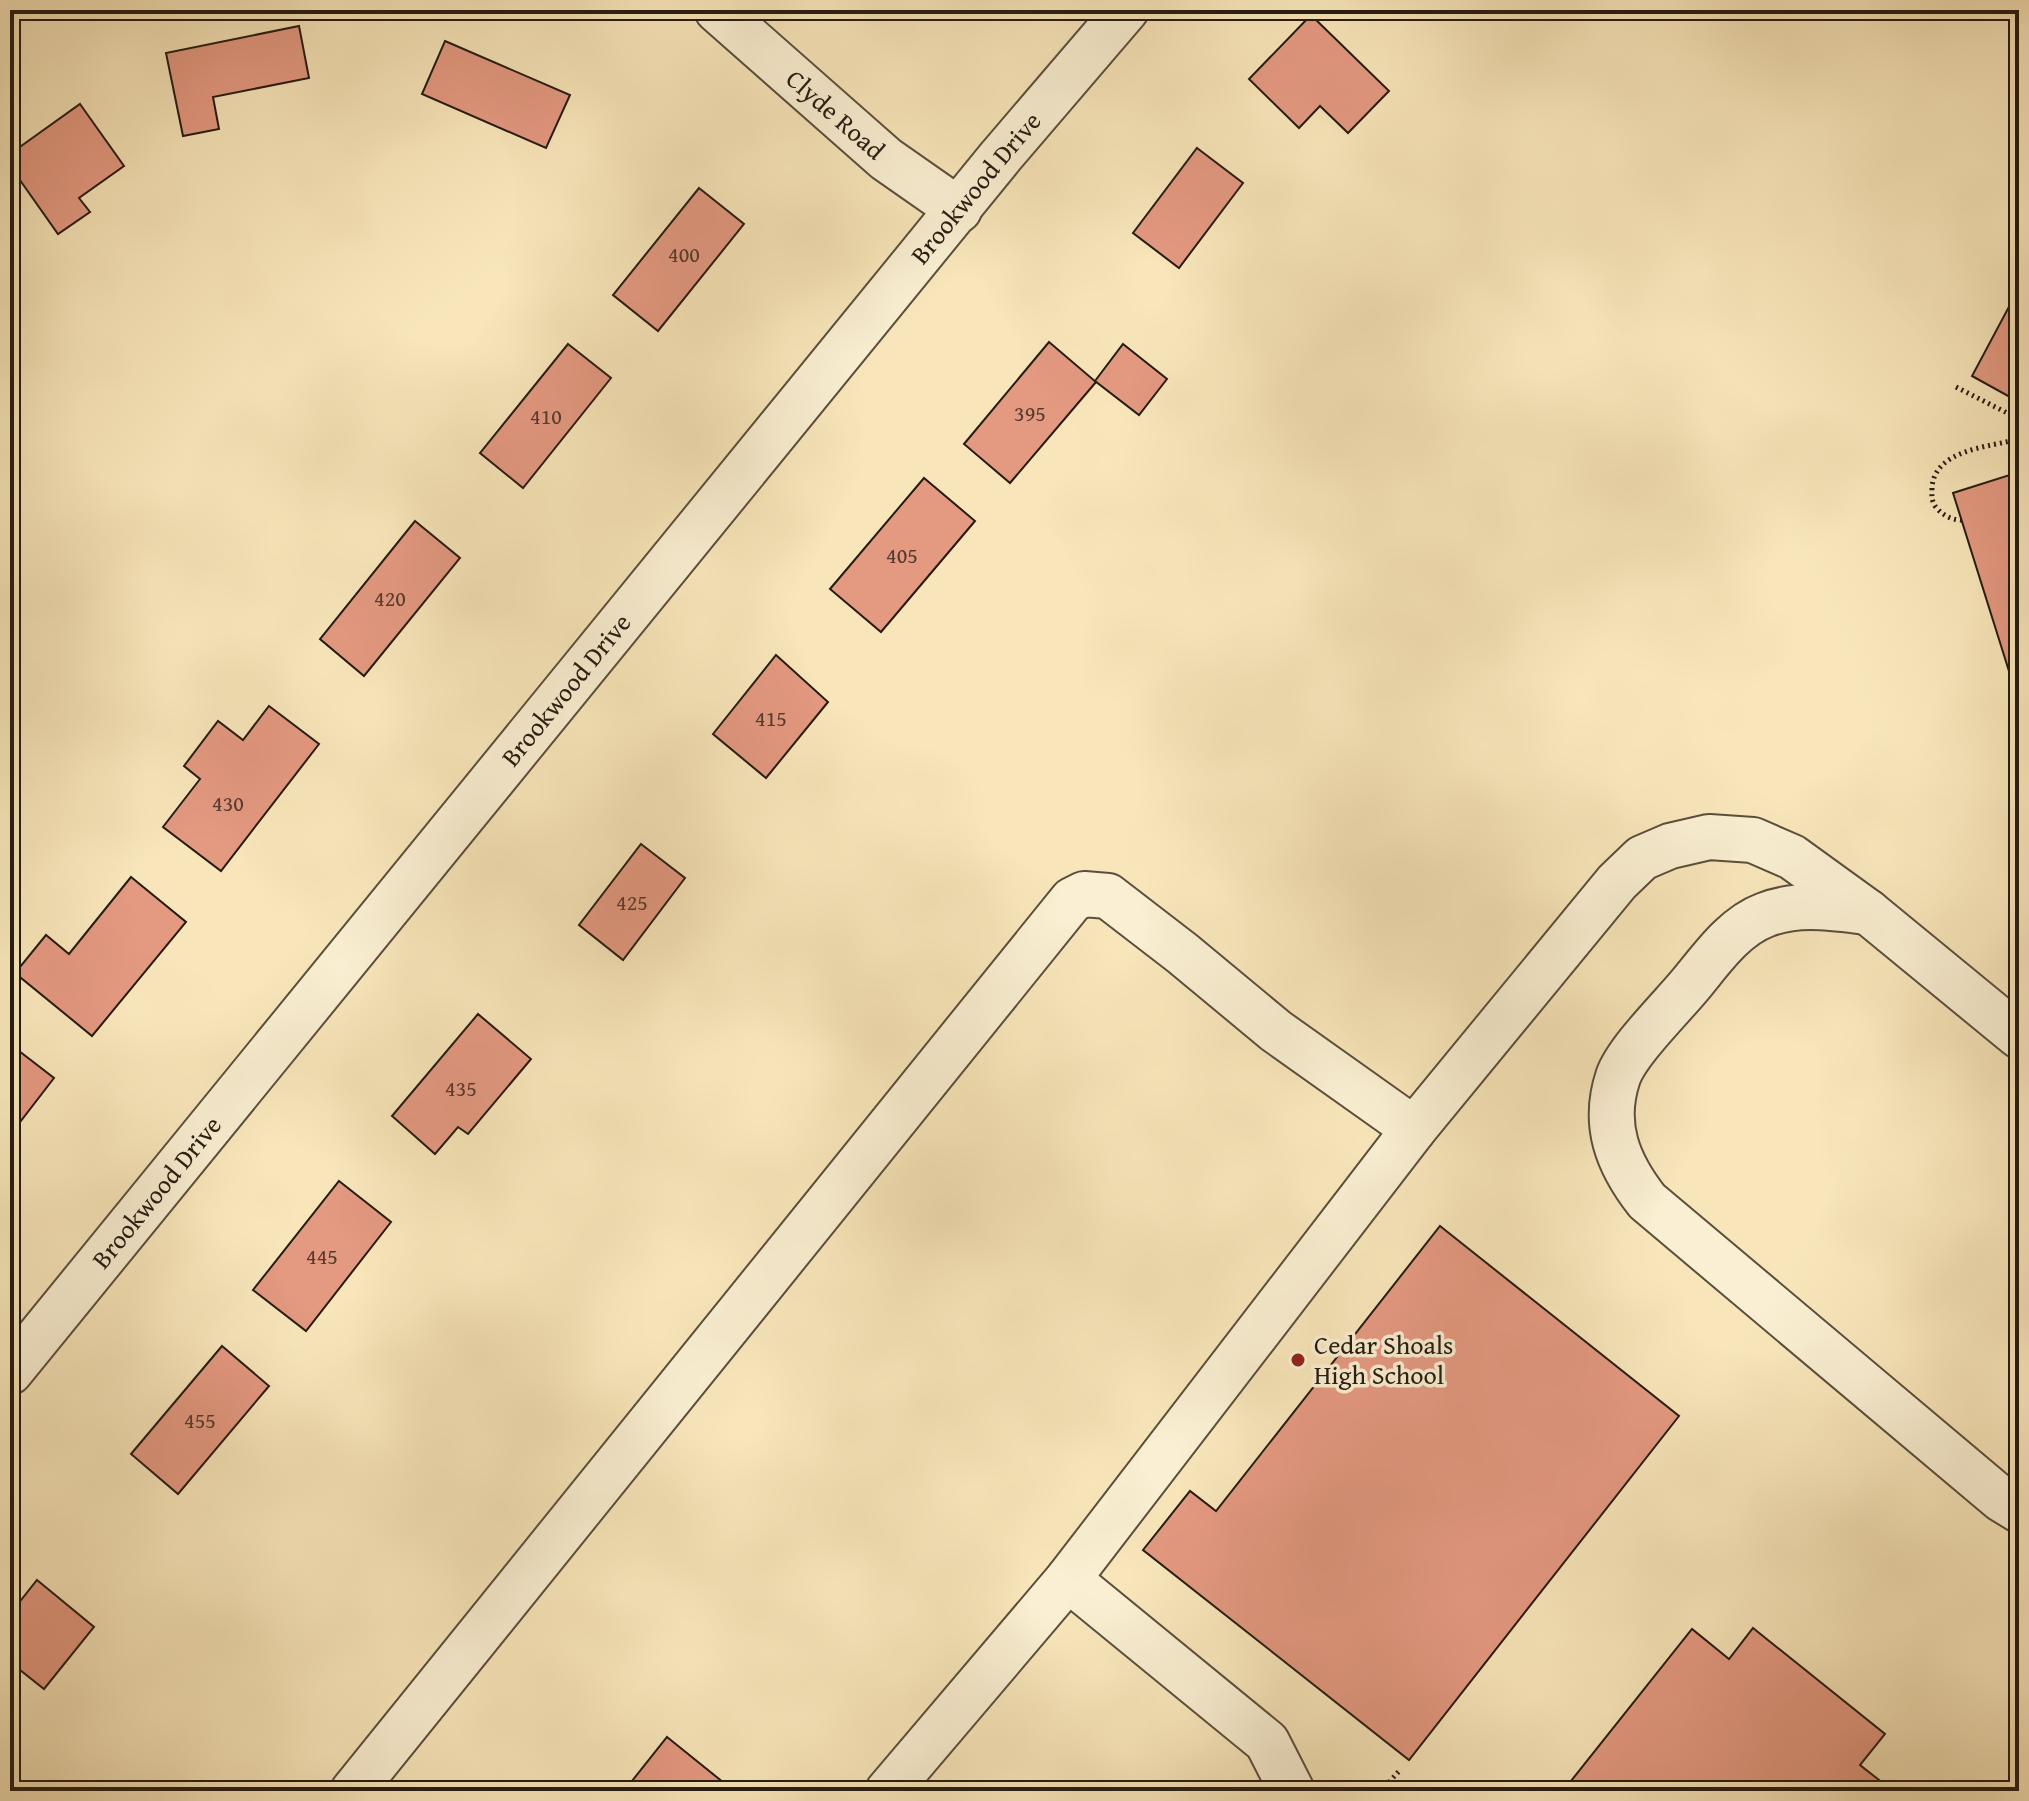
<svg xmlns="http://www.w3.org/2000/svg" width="2029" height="1801" viewBox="0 0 2029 1801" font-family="'Gentium Book Plus',serif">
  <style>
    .building { fill: #e49981; stroke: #251b12; stroke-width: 2 }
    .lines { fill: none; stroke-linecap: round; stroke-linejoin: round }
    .minor-casing { stroke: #5a4e3c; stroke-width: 48 }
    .path { stroke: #251b12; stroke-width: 5; stroke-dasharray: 2 4; stroke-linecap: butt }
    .minor { stroke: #faefd2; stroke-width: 44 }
    .poi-dot { fill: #8f2418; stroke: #faefd2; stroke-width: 3 }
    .labels { text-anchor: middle; stroke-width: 7; stroke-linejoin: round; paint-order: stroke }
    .number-label { font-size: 22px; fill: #553a2e }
    .street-label { font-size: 26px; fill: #251b12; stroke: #faefd2 }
    .poi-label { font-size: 26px; fill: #251b12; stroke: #faefd2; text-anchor: start }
  </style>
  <rect width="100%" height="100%" fill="#f8e6ba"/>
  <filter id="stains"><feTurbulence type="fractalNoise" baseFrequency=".0025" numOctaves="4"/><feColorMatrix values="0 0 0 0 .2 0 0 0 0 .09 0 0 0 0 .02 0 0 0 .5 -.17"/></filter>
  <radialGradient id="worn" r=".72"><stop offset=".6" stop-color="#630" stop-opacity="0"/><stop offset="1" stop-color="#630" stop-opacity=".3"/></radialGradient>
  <!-- building -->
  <g class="building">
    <polygon points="1311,15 1389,91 1348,133 1320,106 1299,128 1249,79"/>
    <polygon points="299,26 309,78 213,97 219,129 183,136 166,53"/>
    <polygon points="445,41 570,95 546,148 422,94"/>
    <polygon points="80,104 124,166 79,198 90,212 58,234 10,166 10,154"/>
    <polygon points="1197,148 1243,183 1179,268 1133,233"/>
    <polygon points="699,188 744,224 658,331 613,295"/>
    <polygon points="2019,288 2019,402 1972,376"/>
    <polygon points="1049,342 1096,382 1010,483 964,444"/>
    <polygon points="568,344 611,378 523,488 480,453"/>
    <polygon points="1123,344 1167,379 1139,415 1095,381"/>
    <polygon points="2019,472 2019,703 1953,493"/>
    <polygon points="924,478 975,521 881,632 830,589"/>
    <polygon points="415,521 460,558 364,676 320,639"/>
    <polygon points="776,655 828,702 766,778 713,734"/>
    <polygon points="269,706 319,744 221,871 163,827 200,779 184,766 218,721 243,740"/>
    <polygon points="641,844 685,878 623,960 579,925"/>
    <polygon points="131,877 186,922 92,1036 15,973 46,935 69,954"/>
    <polygon points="478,1014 531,1059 468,1134 458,1127 435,1154 392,1116"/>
    <polygon points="10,1044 54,1078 10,1135"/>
    <polygon points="339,1181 391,1222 306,1331 253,1290"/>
    <polygon points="1440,1226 1679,1416 1409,1760 1143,1550 1190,1491 1216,1511"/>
    <polygon points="222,1346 269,1386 178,1494 131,1454"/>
    <polygon points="37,1580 94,1627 44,1689 10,1662 10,1614"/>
    <polygon points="1753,1628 1885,1734 1860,1765 1893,1791 1563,1791 1692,1629 1729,1659"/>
    <polygon points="667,1737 734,1791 624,1791"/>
  </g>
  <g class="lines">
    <!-- minor casing -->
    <g class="minor-casing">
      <g id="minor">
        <path id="s1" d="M717,10L886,159L959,210"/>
        <path d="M1868,912C1833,908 1798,902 1765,915C1733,927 1711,960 1690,985C1671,1008 1627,1051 1618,1077C1602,1125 1618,1164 1647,1201L2001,1499L2019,1510"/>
        <path id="s2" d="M10,1372L1001,156L1126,10"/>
        <polyline points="1068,1579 1267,1742 1292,1791"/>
        <polyline points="353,1791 1072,900 1084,894 1108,896 1182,953 1276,1031 1414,1129"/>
        <polyline points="888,1791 1068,1579 1414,1129 1617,882 1642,858 1670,846 1709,837 1753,840 1792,857 1868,912 2019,1036"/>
      </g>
    </g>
    <!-- path -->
    <g class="path">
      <polyline points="1956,387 2019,419"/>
      <path d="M1962,520C1951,520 1942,515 1935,506C1931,499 1932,495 1932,488C1934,449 1990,447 2019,439"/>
      <polyline points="1381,1791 1400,1770"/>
    </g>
    <!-- minor -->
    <use href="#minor" class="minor"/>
  </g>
  <!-- markers -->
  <circle class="poi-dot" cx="1298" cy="1360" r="8"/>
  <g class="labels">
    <!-- number labels -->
    <g class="number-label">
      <text x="684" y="262">400</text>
      <text x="1030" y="421">395</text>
      <text x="546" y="424">410</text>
      <text x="902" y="563">405</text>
      <text x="390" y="606">420</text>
      <text x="771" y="726">415</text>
      <text x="228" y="811">430</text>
      <text x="632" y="910">425</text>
      <text x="461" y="1096">435</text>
      <text x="322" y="1264">445</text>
      <text x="200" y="1428">455</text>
    </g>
    <!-- street labels -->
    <g class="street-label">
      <text dy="9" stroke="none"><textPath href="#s1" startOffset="158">Clyde Road</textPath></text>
      <text dy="9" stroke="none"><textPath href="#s2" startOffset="1528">Brookwood Drive</textPath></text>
      <text dy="9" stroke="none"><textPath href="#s2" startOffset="880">Brookwood Drive</textPath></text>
      <text dy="9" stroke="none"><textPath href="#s2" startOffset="232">Brookwood Drive</textPath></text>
    </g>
    <!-- poi labels -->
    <g class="poi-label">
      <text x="1314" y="1354">Cedar Shoals<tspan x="1314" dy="30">High School</tspan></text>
    </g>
  </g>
  <!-- margin -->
  <rect width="2029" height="1801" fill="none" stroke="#f8e6ba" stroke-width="40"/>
  <rect x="12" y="12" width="2005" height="1777" fill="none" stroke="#251b12" stroke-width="4"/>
  <rect x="20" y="20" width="1989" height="1761" fill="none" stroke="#251b12" stroke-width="2"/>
  <rect width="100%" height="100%" filter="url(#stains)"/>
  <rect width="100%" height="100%" fill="url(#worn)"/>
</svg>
